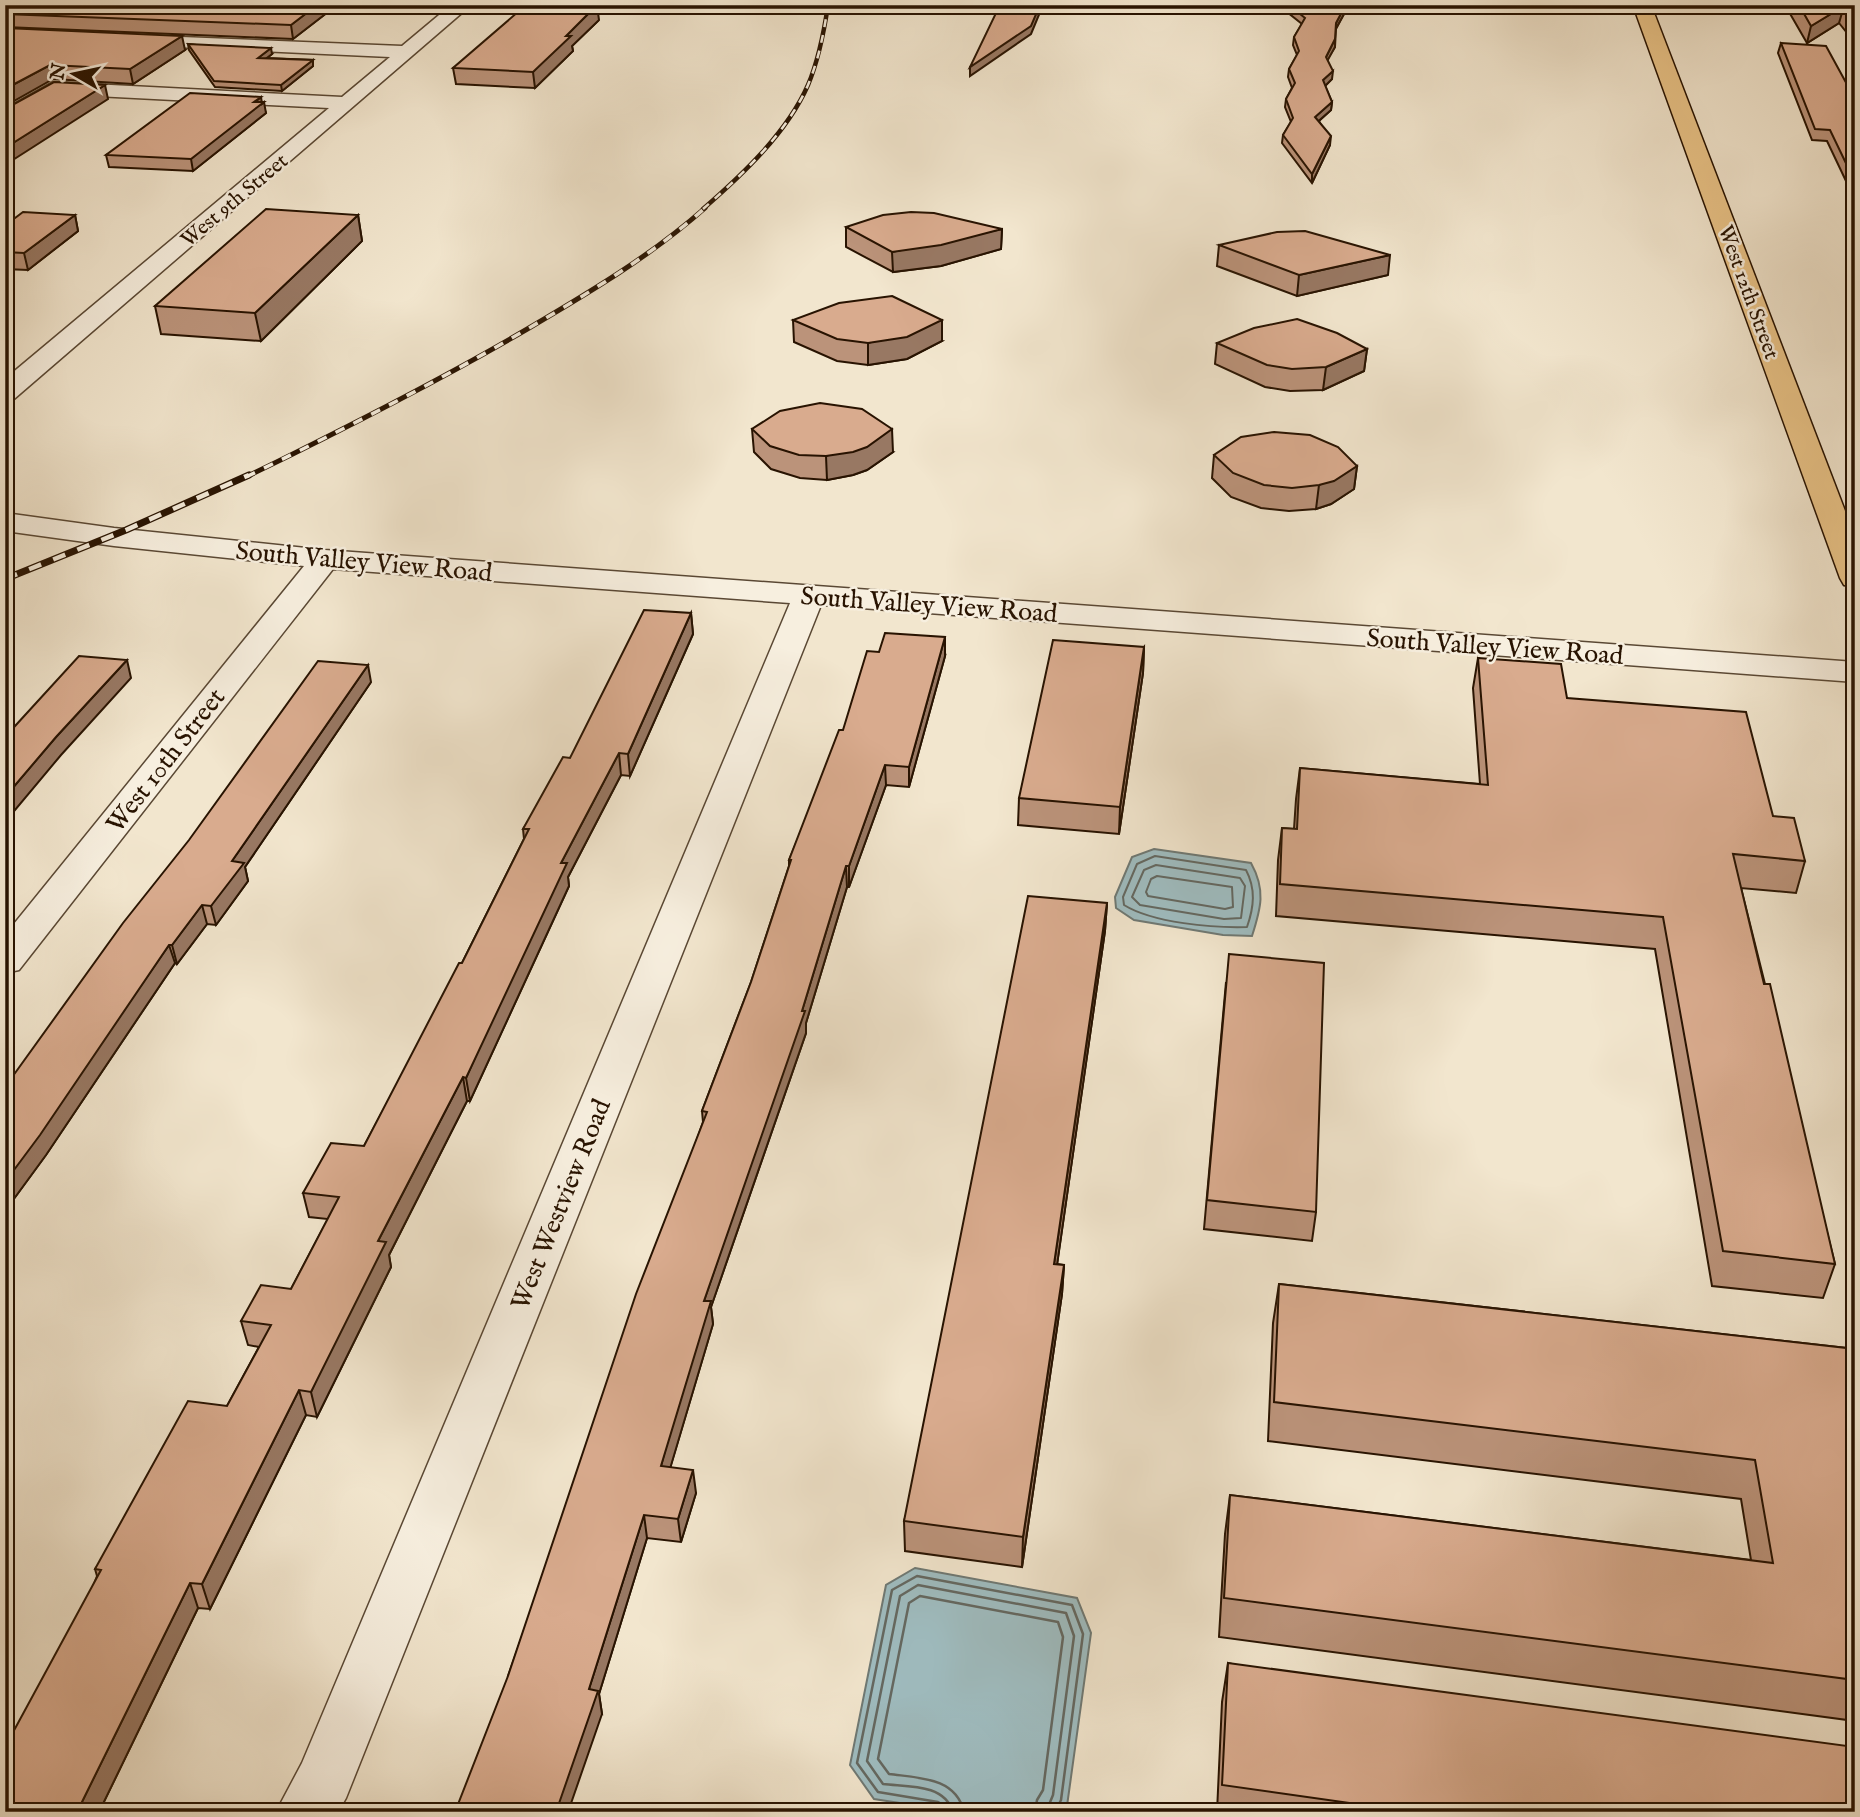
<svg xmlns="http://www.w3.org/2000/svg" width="1860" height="1817" viewBox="0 0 1860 1817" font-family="'IM FELL English',serif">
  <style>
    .water { fill: #9fbdc1; stroke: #6f7974; stroke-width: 2 }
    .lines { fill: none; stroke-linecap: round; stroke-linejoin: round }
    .shore-far1 { stroke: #646861; stroke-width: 2 }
    .shore { stroke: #646861; stroke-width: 2.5 }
    .minor-casing { stroke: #5a4834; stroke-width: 3 }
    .major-casing { stroke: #281301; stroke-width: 3 }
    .minor { fill: #f7efdf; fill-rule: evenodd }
    .major { fill: #e9c387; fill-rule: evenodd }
    .rail-far2-casing { stroke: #281301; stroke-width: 4.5 }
    .rail-far1-casing { stroke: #281301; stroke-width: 5 }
    .rail-casing { stroke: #281301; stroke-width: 7 }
    .rail-far2 { stroke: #f7efdf; stroke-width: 2.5; stroke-dasharray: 8; stroke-linecap: butt }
    .rail-far1 { stroke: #f7efdf; stroke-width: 3.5; stroke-dasharray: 10; stroke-linecap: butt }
    .rail { stroke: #f7efdf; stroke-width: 4.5; stroke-dasharray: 13; stroke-linecap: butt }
    .wall { fill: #bb937a; stroke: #281301; stroke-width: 2 }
    .shaded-wall { fill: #987863; stroke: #281301; stroke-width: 2 }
    .building { fill: #d9ab8e; stroke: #281301; stroke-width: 2 }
    .labels { text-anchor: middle; stroke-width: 5; stroke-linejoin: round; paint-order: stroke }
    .far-street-label { font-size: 21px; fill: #281301; stroke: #f7efdf }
    .street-label { font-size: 26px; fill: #281301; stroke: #f7efdf }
  </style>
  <rect width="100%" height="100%" fill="#f2e6ce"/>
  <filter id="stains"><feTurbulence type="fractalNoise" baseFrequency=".00286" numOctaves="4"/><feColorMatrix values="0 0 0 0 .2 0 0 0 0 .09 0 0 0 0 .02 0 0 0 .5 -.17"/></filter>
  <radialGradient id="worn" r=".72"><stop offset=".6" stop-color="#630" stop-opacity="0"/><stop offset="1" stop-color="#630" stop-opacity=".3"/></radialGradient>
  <!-- water -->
  <g class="water">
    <path d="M1154,849L1251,863C1266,890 1261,908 1252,936L1223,935L1134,920L1116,908L1115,897L1132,857Z"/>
    <polygon points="915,1568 1077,1598 1091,1633 1067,1806 1056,1812 958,1812 874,1799 850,1765 886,1585"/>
  </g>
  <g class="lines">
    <!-- shore-far1 -->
    <g class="shore-far1">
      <path d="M1155,856L1246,870C1256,889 1254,907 1247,927C1213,928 1153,923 1124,905L1123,897L1137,864Z"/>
      <polygon points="1156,865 1240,878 1245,886 1241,918 1224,919 1140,905 1132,897 1144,870"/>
      <polygon points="1157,876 1232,887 1233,907 1225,909 1148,896 1146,892 1151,879"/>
    </g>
    <!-- shore -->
    <g class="shore">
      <polyline points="944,1812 943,1805 938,1802 878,1792 857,1763 892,1590 917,1576 1072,1605 1083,1634 1061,1800 1055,1812"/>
      <path d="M953,1812C944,1783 907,1787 883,1784L867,1761L900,1596L918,1585L1066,1613L1074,1636L1053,1795L1046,1812"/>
      <path d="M964,1812C956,1777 919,1778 889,1774L878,1759L909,1603L920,1596L1058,1622L1063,1637L1043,1790L1037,1800L1035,1812"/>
    </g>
    <!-- minor casing -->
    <g class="minor-casing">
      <g id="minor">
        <polygon points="451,5 471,5 14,399 5,401 5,379 329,108 57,94 5,124 5,109 53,82 342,97 390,57 132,45 123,40 132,35 402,46"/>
        <polygon points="5,513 114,528 325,550 1855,662 1855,682 821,605 346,1798 338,1812 276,1812 302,1763 790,603 333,569 19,970 5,973 5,935 304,566 114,546 5,531"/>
      </g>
    </g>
    <!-- major casing -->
    <g class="major-casing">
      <polygon id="major" points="1633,5 1651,5 1855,537 1855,587 1844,585 1840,578"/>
    </g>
    <!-- minor -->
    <use href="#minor" class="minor"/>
    <!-- major -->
    <use href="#major" class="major"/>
    <!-- rail-far2 casing -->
    <g class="rail-far2-casing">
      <path id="rail-far2" d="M703,209C742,175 787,133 808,85C819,59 824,32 828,5"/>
    </g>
    <!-- rail-far1 casing -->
    <g class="rail-far1-casing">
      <path id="rail-far1" d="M246,477C342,430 437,382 529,328C590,292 652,255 705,208"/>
    </g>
    <!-- rail casing -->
    <g class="rail-casing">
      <polyline id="rail" points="5,579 126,530 249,475"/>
    </g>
    <!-- rail-far2 -->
    <use href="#rail-far2" class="rail-far2"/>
    <!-- rail-far1 -->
    <use href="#rail-far1" class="rail-far1"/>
    <!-- rail -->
    <use href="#rail" class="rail"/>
  </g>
  <!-- wall -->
  <g class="wall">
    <polygon points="5,5 337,5 293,39 5,27"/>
    <polygon points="1288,5 1344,5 1344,14 1336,29 1335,47 1327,60 1332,79 1325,86 1332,102 1331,110 1319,121 1330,145 1312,183 1282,143 1283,135 1291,122 1285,107 1286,99 1292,88 1288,77 1289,69 1297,55 1293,45 1294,37 1302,24 1287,12"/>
    <polygon points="1785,5 1855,5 1855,43 1839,23 1807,43"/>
    <polygon points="599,20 572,46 573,51 535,88 456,84 453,68"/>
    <polygon points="5,28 185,50 133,84 53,79"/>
    <polygon points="1781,43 1855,99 1855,200 1827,141 1812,140 1778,53"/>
    <polygon points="188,44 272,54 267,58 313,60 313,66 282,91 215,87 189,50"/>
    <polygon points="262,102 266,113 193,171 109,167 106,155"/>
    <polygon points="75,215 78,231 28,270 5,269 5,218 15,218"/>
    <polygon points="358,215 362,241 261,341 161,334 155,306"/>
    <polygon points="846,227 1002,229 1001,249 941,266 893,272 846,247"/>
    <polygon points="1219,245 1388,275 1297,296 1217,266"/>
    <polygon points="793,320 942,341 907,359 868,365 837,361 794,342"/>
    <polygon points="1217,343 1367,349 1364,371 1323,390 1290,391 1265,387 1215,364"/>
    <polygon points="752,429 893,452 867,470 853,475 827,480 800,478 771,469 754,452"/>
    <polygon points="1214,455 1357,466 1354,489 1331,504 1316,509 1289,511 1261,508 1231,497 1212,478"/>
    <polygon points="691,613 693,634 630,776 621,775 568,877 569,886 470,1101 467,1101 389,1255 391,1267 317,1417 306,1415 210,1609 198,1608 99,1812 5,1812 97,1576 95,1569 227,1406 259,1347 248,1345 241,1321 291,1289 328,1219 309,1217 303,1193 364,1146 462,963 524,839 523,829 570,758"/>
    <polygon points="1144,647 1143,673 1119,834 1018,825 1019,798"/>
    <polygon points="945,656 909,787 886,785 849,887 847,887 806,1023 806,1033 711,1307 713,1324 670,1468 696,1493 681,1542 647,1538 599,1694 602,1714 508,1676 703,1122 702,1111 751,982 789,866 789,860 843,730"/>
    <polygon points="1478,658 1567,698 1773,816 1805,861 1796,893 1741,888 1835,1264 1823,1298 1712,1286 1655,949 1276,916 1278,860 1282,828 1294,829 1296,799 1300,768 1480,784 1473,688"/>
    <polygon points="371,682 245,867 248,881 216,925 207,924 177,964 175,963 46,1155 5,1211 5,1087"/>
    <polygon points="1107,903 1105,931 1057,1264 1064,1265 1062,1294 1022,1567 905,1551 904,1521"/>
    <polygon points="1226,982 1316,1212 1312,1241 1204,1229"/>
    <polygon points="1279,1284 1855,1349 1855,1721 1219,1637 1225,1534 1230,1495 1751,1560 1741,1499 1268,1441 1273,1323"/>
    <polygon points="1228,1663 1855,1812 1217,1812 1222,1702"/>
  </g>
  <!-- shaded-wall -->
  <g class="shaded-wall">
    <polygon points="317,5 337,5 293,39 291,25"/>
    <polygon points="597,5 599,20 572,46 573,51 535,88 533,72 566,36"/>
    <polygon points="1040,5 1043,5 1031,34 970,76 970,67"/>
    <polygon points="1345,6 1344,14 1335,30 1336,23"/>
    <polygon points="1844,6 1839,23 1807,43 1811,26"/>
    <polygon points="182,36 185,50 133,84 130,69"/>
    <polygon points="1335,39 1335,47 1325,65 1326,57"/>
    <polygon points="271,48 272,54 259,64 258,58"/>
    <polygon points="313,60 313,66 282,91 281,85"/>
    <polygon points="50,65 53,79 5,106 5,89"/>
    <polygon points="1333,71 1332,79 1322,89 1323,80"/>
    <polygon points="105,85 108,99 5,165 5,148"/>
    <polygon points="261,97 262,104 264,102 266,113 193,171 191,159"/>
    <polygon points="1332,102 1331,110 1314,125 1315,117"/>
    <polygon points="1331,136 1330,145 1312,183 1312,174"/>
    <polygon points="75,215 78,231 28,270 24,253"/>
    <polygon points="358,215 362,241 261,341 255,313"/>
    <polygon points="1002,229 1001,249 941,266 893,272 892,252"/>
    <polygon points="1390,255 1388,275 1297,296 1299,275"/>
    <polygon points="942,320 942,341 907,359 868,365 868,343"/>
    <polygon points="1367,349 1364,371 1323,390 1326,367"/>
    <polygon points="892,429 893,452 867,470 853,475 827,480 826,456"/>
    <polygon points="1357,466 1354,489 1331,504 1316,509 1319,485"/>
    <polygon points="691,613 693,634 630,776 628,754"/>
    <polygon points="945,637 945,656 909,787 909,767"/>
    <polygon points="1144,647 1143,673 1119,834 1120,807"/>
    <polygon points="127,660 131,678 61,755 5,822 5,797 56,737"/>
    <polygon points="368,665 371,682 245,867 248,881 216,925 211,906 232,861"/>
    <polygon points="619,753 621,775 568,877 569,886 470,1101 466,1078 561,863"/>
    <polygon points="885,765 886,785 849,887 849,866"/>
    <polygon points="846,866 847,887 806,1023 806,1033 711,1307 713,1324 664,1489 661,1466 704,1301 802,1011"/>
    <polygon points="1107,903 1105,931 1053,1293 1054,1264"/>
    <polygon points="202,905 207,924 177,964 172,945"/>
    <polygon points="169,945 175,963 46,1155 5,1211 5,1182"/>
    <polygon points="463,1077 467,1101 389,1255 391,1267 317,1417 311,1392 378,1241"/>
    <polygon points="1064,1265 1062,1294 1022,1567 1023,1537"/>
    <polygon points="299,1390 306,1415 210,1609 202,1584"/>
    <polygon points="693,1470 696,1493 681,1542 678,1519"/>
    <polygon points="644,1515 647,1538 599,1694 602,1714 568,1812 556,1812 589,1689"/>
    <polygon points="190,1583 198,1608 99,1812 77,1812"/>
  </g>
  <!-- building -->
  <g class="building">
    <polygon points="5,5 317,5 291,25 5,14"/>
    <polygon points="526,5 597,5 566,36 571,36 533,72 453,68"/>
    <polygon points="997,5 1040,5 1031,26 970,67 998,9"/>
    <polygon points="1289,5 1344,5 1345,6 1336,23 1335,39 1326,57 1333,71 1323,80 1332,102 1315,117 1331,136 1312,174 1283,135 1293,118 1286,99 1295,83 1289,69 1299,51 1294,37 1305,18"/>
    <polygon points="1799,5 1855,5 1855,21 1844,6 1811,26"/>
    <polygon points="5,28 182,36 130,69 50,65 5,89"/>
    <polygon points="1781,43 1826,46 1855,99 1855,182 1830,130 1815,129"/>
    <polygon points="188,44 271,48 258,58 313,60 281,85 214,81"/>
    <polygon points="54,82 105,85 5,148 5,109"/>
    <polygon points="190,93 261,97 254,102 264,102 191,159 106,155"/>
    <polygon points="266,209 358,215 255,313 155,306"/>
    <polygon points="23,212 75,215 24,253 5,252 5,218 15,218"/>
    <polygon points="911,212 934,213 1002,229 941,245 892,252 846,227 883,215"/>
    <polygon points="1305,231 1390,255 1299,275 1219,245 1277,232"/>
    <polygon points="892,296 942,320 907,337 868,343 837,339 793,320 839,303"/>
    <polygon points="1297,319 1337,333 1367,349 1326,367 1292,369 1267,365 1217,343 1254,328"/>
    <polygon points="820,403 862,409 892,429 867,447 853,452 826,456 799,455 770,446 752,429 780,411"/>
    <polygon points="1274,432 1310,435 1338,447 1357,466 1334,481 1319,485 1292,488 1264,485 1233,473 1214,455 1241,437"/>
    <polygon points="644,610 691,613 628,754 619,753 561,863 567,863 466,1078 463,1077 378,1241 386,1242 311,1392 299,1390 202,1584 190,1583 77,1812 5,1811 5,1747 101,1570 95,1569 188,1401 227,1406 271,1325 241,1321 261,1285 291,1289 339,1197 303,1193 331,1143 364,1146 459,963 462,963 529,829 523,829 563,757 570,758"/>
    <polygon points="885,633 945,637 909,767 885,765 849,866 846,866 802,1011 805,1011 704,1301 711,1301 661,1466 693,1470 678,1519 644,1515 589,1689 598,1691 556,1812 455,1812 508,1676 636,1294 707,1112 702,1111 751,982 791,860 789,860 839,730 843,730 867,651 879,652"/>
    <polygon points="1053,640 1144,647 1120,807 1019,798"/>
    <polygon points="79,656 127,660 56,737 5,797 5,737"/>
    <polygon points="1478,658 1561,664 1567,698 1746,712 1773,816 1794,818 1805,861 1733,854 1764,984 1770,984 1835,1264 1723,1251 1663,917 1280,884 1282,828 1297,829 1300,768 1488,785"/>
    <polygon points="318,661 368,665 232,861 244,863 211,906 202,905 172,945 169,945 40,1135 5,1182 5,1087 123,923 189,840"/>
    <polygon points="1028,896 1107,903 1054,1264 1064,1265 1023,1537 904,1521"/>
    <polygon points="1229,954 1324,963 1316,1212 1207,1200"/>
    <polygon points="1279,1284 1855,1349 1855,1680 1224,1598 1230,1495 1773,1563 1755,1460 1274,1402"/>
    <polygon points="1228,1663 1855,1747 1855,1812 1413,1812 1222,1785"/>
  </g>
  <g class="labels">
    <!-- far-street labels -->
    <g class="far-street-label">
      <text transform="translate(234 200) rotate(-40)" y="7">West 9th Street</text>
      <text transform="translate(1749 292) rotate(70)" y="7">West 12th Street</text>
    </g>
    <!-- street labels -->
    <g class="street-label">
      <text transform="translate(364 561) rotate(5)" y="9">South Valley View Road</text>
      <text transform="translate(929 604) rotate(4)" y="9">South Valley View Road</text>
      <text transform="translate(1495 646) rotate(4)" y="9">South Valley View Road</text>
      <text transform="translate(165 760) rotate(-52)" y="9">West 10th Street</text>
      <text transform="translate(560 1204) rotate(-68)" y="9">West Westview Road</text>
    </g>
  </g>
  <!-- margin -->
  <rect width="1860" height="1817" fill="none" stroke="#f2e6ce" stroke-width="28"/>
  <rect x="7" y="7" width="1846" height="1803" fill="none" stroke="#281301" stroke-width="3.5"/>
  <rect x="14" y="14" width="1832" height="1789" fill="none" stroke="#281301" stroke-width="2"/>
  <!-- north arrow -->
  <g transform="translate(74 74) rotate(279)" stroke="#f7efdf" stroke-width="5" paint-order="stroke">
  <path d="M0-5L12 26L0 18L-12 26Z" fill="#281301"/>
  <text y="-10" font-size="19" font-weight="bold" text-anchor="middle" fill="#281301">N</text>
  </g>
  <rect width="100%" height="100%" filter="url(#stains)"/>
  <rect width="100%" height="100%" fill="url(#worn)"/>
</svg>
